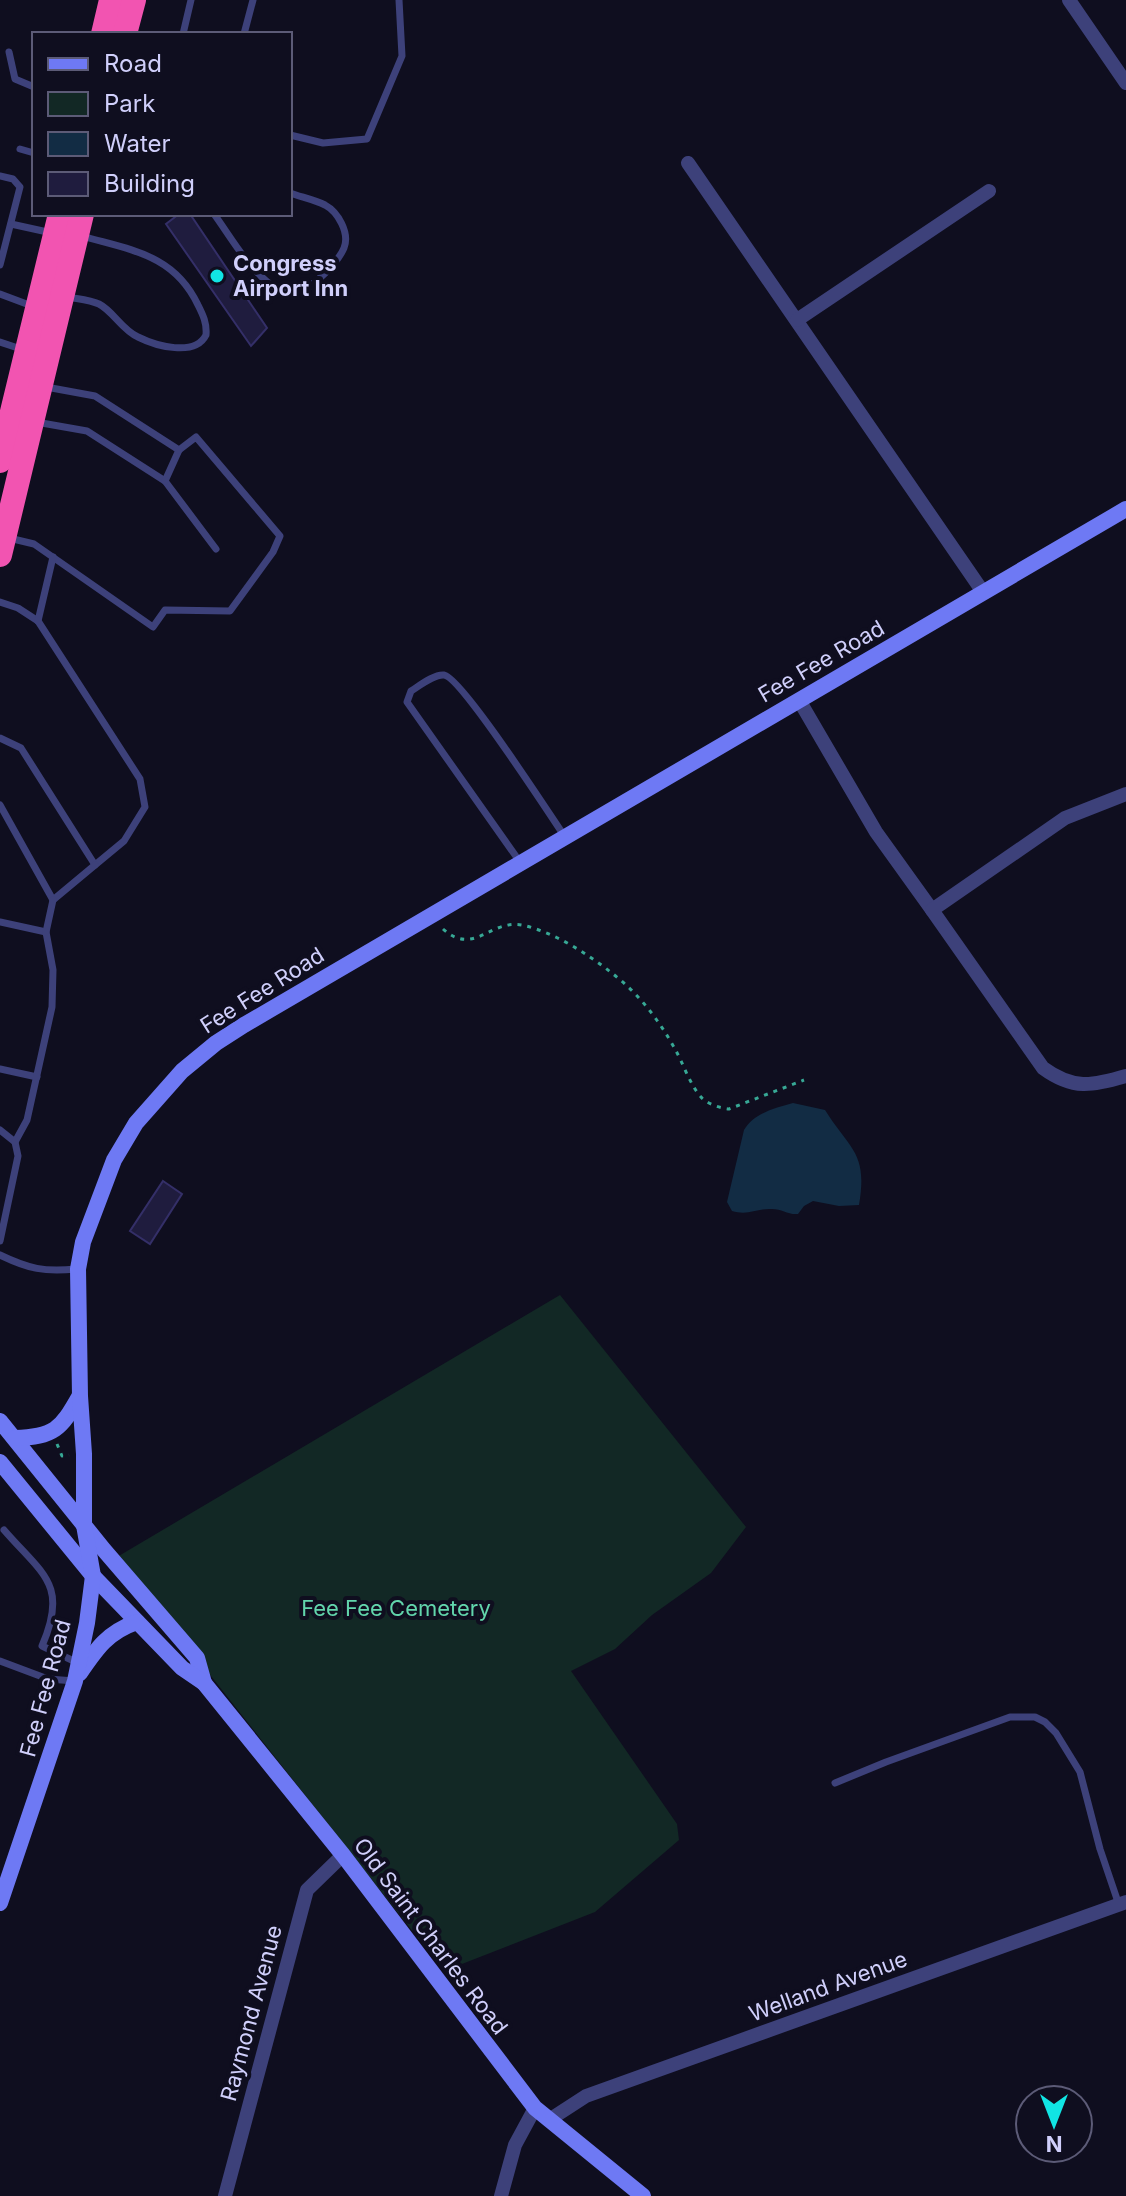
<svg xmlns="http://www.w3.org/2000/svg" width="1126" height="2196" viewBox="0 0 1126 2196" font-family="Inter,sans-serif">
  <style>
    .green { fill: #122825 }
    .water { fill: #122c44 }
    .building { fill: #1f1c3e; stroke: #342f68; stroke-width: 2 }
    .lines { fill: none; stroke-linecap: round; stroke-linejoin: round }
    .path { stroke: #37a895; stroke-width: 3; stroke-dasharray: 4 6; stroke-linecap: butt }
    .lane { stroke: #3d417a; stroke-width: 7 }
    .street { stroke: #3d417a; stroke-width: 14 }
    .secondary { stroke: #6e79f4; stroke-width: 16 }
    .highway { stroke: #f254b1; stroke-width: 24 }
    .poi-dot { fill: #11e5e4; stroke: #0f0e1f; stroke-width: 3 }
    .labels { text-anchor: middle; stroke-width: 8; stroke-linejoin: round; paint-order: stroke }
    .poi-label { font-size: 22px; font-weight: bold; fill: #d0cffb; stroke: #0f0e1f; text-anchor: start }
    .street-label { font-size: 22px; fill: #d0cffb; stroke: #0f0e1f }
    .park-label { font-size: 22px; fill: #62d5ac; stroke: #0f0e1f }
  </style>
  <rect width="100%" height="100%" fill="#0f0e1f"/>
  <!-- green -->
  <polygon class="green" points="560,1295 746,1527 711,1573 652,1615 615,1649 571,1671 677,1824 679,1840 595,1912 444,1971 117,1557"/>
  <!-- water -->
  <path class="water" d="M793,1103L825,1110C850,1150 868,1152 859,1205L839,1206L813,1201L804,1206L798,1214C788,1215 782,1209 772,1209C756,1208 749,1216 732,1211L727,1202L744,1130C754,1113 775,1108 793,1103Z"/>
  <!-- building -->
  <g class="building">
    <polygon points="179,214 190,214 267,328 251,346 166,224"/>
    <polygon points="163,1181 182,1194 150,1244 130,1231"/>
  </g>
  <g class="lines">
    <!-- path -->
    <g class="path">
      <path d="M443,929C474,957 490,919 522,925C554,932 588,954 613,974C639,994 659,1020 675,1049C683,1063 690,1085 701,1097C707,1104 720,1108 729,1109L804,1080"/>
      <polyline points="57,1444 62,1456 69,1455"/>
    </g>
    <!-- lane -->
    <g class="lane">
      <polyline points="183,34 191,0"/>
      <polyline points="244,34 253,0"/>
      <polyline points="9,52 15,79 34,87"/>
      <polyline points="290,135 323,143 367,139 402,56 399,0"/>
      <polyline points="20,149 34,153"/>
      <polyline points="0,176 13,179 20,187 0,265"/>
      <path d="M214,214C233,240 253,278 283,292C302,301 337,265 344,248C350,233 338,212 325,205C315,200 301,197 290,193"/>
      <polyline points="11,224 52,233"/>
      <polyline points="0,294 32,306"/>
      <path d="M68,297C78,299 90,300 99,304C113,311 122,330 138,337C156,346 195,357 206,335C207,323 203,315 198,305C174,254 130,250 82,236"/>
      <polyline points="0,342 24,350"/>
      <polyline points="36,422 87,431 165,481 216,549"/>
      <polyline points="165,481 179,450"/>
      <polyline points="9,538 34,544 153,627 165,610 230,611 273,552 280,536 196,437 179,450 95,396 46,387"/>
      <polyline points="0,602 18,608 38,621 140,779 145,807 124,841 95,865 21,748 0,738"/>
      <polyline points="38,621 53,557"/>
      <polyline points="0,805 53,900 95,865"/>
      <path d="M520,862L407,702L411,691C419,686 434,674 444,675C461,677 550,815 565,837"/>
      <polyline points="0,922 46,932"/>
      <polyline points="0,1069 37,1077"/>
      <polyline points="0,1130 15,1142 18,1156 0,1241"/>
      <polyline points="15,1142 27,1120 52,1007 53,970 46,932 53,900"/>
      <path d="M0,1255C29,1269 44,1272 76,1269"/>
      <path d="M4,1530C42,1574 69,1584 42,1646L78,1663"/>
      <polyline points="0,1661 48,1679 75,1681"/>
      <polyline points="835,1783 886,1762 1010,1717 1035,1717 1045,1722 1056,1733 1080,1772 1100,1849 1119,1905"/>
    </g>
    <!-- street -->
    <g class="street">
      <polyline points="1069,0 1126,83"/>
      <polyline points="688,163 983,592"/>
      <polyline points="797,320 989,191"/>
      <polyline points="799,700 876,832 932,910"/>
      <path d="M1126,794L1065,818L932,910L1043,1068C1073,1090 1092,1086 1126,1076"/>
      <polyline points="549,2120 586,2096 1126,1902"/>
      <polyline points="225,2196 307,1890 343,1855"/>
      <polyline points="501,2196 515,2145 535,2108"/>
    </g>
    <!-- secondary -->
    <g class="secondary">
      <polyline points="0,1421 104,1550 197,1658 204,1683"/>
      <path d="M15,1438C54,1437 61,1429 79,1397"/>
      <polyline points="0,1462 93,1576 182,1668 204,1683 343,1855 535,2108 643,2196"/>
      <path d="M80,1673C97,1648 108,1632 137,1622"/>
      <polyline points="0,1903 75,1681 87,1623 93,1576 84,1525 84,1454 80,1396 78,1269 83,1242 114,1160 136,1123 182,1071 216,1043 244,1025 1126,509"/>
    </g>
    <!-- highway -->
    <g class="highway">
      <polyline points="103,34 111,0"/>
      <polyline points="125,34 134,0"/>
      <polyline points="0,461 60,214"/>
      <polyline points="0,555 82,214"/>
    </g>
  </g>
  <!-- markers -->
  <circle class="poi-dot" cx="217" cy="276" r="8"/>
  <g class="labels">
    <!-- poi labels -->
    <g class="poi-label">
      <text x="233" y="271">Congress<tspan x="233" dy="25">Airport Inn</tspan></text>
    </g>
    <!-- street labels -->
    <g class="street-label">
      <text transform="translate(821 661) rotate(-30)" y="8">Fee Fee Road</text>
      <text transform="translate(262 990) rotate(-32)" y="8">Fee Fee Road</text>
      <text transform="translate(45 1688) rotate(-75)" y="8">Fee Fee Road</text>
      <text transform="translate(431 1936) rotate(53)" y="8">Old Saint Charles Road</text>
      <text transform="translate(828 1986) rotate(-20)" y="8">Welland Avenue</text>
      <text transform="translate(251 2013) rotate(-75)" y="8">Raymond Avenue</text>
    </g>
    <!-- park labels -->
    <g class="park-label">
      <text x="396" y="1616">Fee Fee Cemetery</text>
    </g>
  </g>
  <!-- legend -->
  <rect x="32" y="32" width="260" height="184" fill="#0f0e1f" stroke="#5c5b77" stroke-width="2"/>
  <rect x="48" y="58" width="40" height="12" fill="#6e79f4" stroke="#5c5b77" stroke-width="2"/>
  <text x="104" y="72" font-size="24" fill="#d0cffb">Road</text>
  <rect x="48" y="92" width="40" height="24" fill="#122825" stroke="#5c5b77" stroke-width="2"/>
  <text x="104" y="112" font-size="24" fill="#d0cffb">Park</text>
  <rect x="48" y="132" width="40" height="24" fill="#122c44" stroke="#5c5b77" stroke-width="2"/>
  <text x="104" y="152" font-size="24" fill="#d0cffb">Water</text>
  <rect x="48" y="172" width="40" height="24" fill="#1f1c3e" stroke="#5c5b77" stroke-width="2"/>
  <text x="104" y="192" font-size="24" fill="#d0cffb">Building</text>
  <!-- north arrow -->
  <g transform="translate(1054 2124) rotate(180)"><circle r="38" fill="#0f0e1f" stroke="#5c5b77" stroke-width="2"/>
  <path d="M0-6L14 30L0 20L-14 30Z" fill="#11e5e4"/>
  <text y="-12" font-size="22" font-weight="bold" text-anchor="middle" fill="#d0cffb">N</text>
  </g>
</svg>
